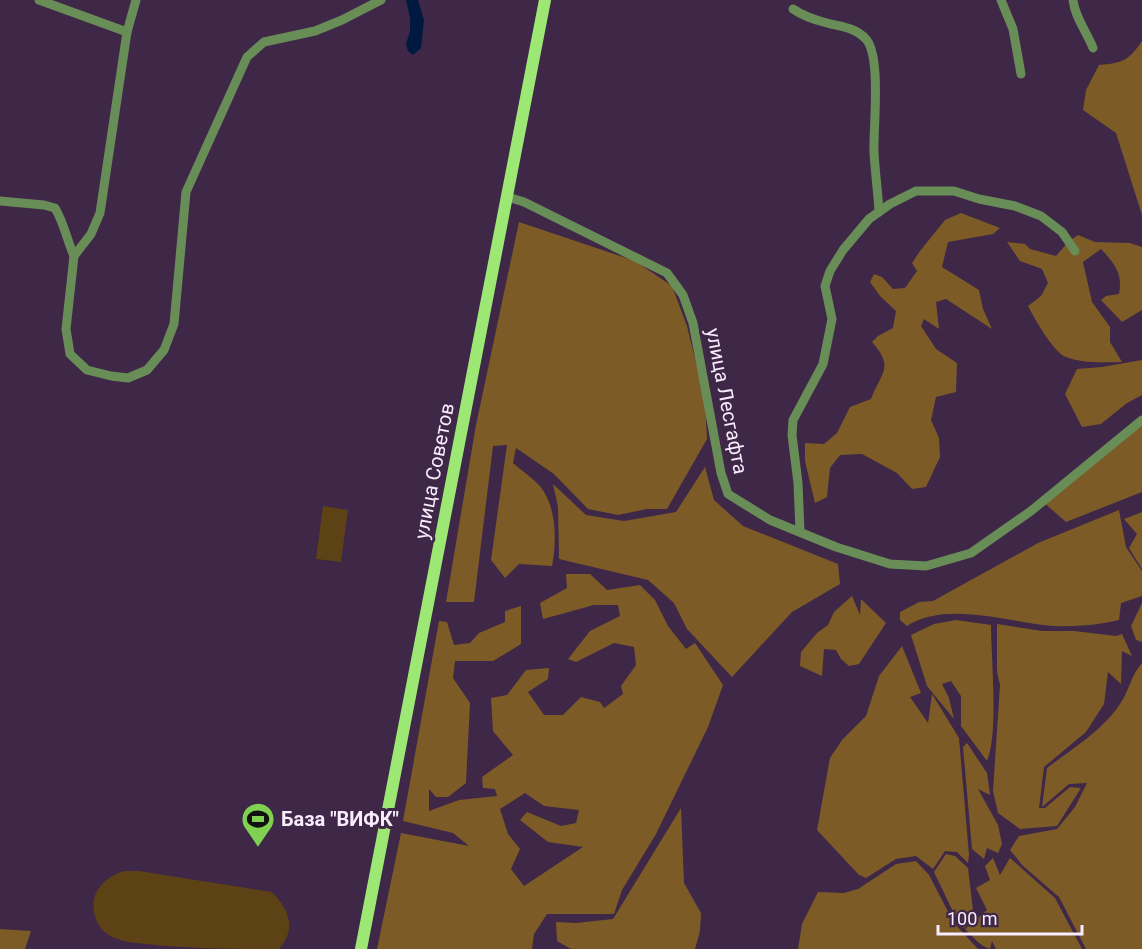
<svg xmlns="http://www.w3.org/2000/svg" width="1142" height="949" viewBox="0 0 1142 949" font-family="Roboto,sans-serif">
  <style>
    .green { fill: #5d4216 }
    .forest { fill: #7d5b27; fill-rule: evenodd }
    .water { fill: #001940 }
    .lines { fill: none; stroke-linecap: round; stroke-linejoin: round }
    .minor { stroke: #698d57; stroke-width: 9 }
    .major { stroke: #9de875; stroke-width: 12 }
    .labels { text-anchor: middle; stroke-width: 6; stroke-linejoin: round; paint-order: stroke }
    .street-label { font-size: 20px; fill: #f8ecfd; stroke: #3e2747 }
    .poi-label { font-size: 20px; font-weight: bold; fill: #f8ecfd; stroke: #3e2747; text-anchor: start }
  </style>
  <rect width="100%" height="100%" fill="#3e2747"/>
  <!-- green -->
  <g class="green">
    <polygon points="323,506 348,510 341,562 316,559"/>
    <path d="M124,871H139L272,892C289,909 297,929 279,949C235,949 191,949 146,944C136,943 124,942 115,938C106,935 99,928 96,919C87,896 102,878 124,871Z"/>
  </g>
  <!-- forest -->
  <g class="forest">
    <path d="M1142,41V215L1116,133L1083,110L1086,90L1099,65C1123,63 1128,61 1142,41Z"/>
    <path d="M961,213L1000,228L993,234L948,242L942,267L979,290L983,309L992,329L946,299L936,302L939,329L924,319L921,326L936,349L957,363L956,392L936,397L931,420L939,438L940,457L926,487L912,489L897,473L862,454L840,455L830,468L827,497L815,503L805,461V443L824,444L837,433L850,407L871,399C881,372 895,368 872,342L878,336L893,328L896,311L880,296L870,282L874,274L882,277L893,289L905,288L917,271L912,263L920,251L945,220Z"/>
    <path d="M519,222L635,261L672,286L687,326L705,400L707,439L667,509H647L618,515L588,509L554,474L516,448L513,463C521,470 531,477 538,484C557,504 557,541 552,566L519,564L505,578L491,560L507,445L493,446L474,602H446L476,425Z"/>
    <path d="M1078,235L1095,242L1130,243L1142,247V310L1122,322L1101,300L1106,296L1119,294C1123,274 1115,264 1101,249L1083,262L1092,302L1110,327V342L1122,362C1103,362 1084,364 1066,357C1054,353 1034,318 1028,306L1041,296L1048,283L1042,269L1020,261L1007,242L1025,244L1030,249L1056,256L1069,241Z"/>
    <polygon points="1142,360 1142,395 1127,403 1101,424 1082,427 1065,394 1077,369 1102,367"/>
    <polygon points="1142,423 1142,492 1066,522 1042,501"/>
    <polygon points="705,467 714,500 743,526 838,564 840,584 792,612 732,677 687,629 674,603 648,580 559,559 558,507 553,484 586,515 624,521 676,512"/>
    <path d="M1119,510L1126,547L1142,571V596L1121,603L1119,620C1098,625 1076,627 1054,626C1010,623 947,600 907,626L900,620V612L919,602L933,601L1038,543Z"/>
    <polygon points="1142,512 1142,569 1129,548 1137,534 1124,519"/>
    <path d="M566,574H590L607,590L640,585L655,600L668,626L686,649L695,643L723,685L708,727L656,834L622,890L614,914H547L534,934L532,949H377L401,833L469,846L453,833L403,821L439,621L447,622L454,645L470,643L479,633L505,622V611L521,606V644L493,661H455L453,678L470,703L466,783L448,797H436L429,789V811L459,800L497,796L495,789L483,788L482,777L513,755L493,731L491,698L507,695L526,670L549,668L548,679L528,692L544,715H563L581,697L600,702L604,708L623,694L621,686L636,665L634,647L614,643L576,662L568,659L590,631L620,616L618,605H594L543,619L540,603L567,588ZM525,793L544,806L579,810L576,823L561,826L527,812L520,820L548,842L583,847L524,886L511,869L520,849L508,834L500,809Z"/>
    <polygon points="852,596 860,615 861,599 886,623 859,664 849,666 841,659 836,650 824,649 822,676 800,666 801,652 817,633 828,625 834,612"/>
    <polygon points="1142,603 1142,642 1136,640 1131,626"/>
    <path d="M956,620L991,625C991,657 999,735 987,761L961,726V696L951,681L942,684L949,698L954,719L927,686L911,635L934,624Z"/>
    <polygon points="997,624 1042,631 1074,631 1116,636 1122,634 1132,656 1122,651 1121,684 1108,672 1104,704 1086,732 1044,767 1039,808 1045,808 1070,787 1081,788 1057,826 1020,829 998,813 993,791 1000,685 997,672"/>
    <polygon points="902,646 921,693 910,697 928,723 932,694 959,738 969,855 968,863 957,852 945,851 933,869 916,856 896,859 866,878 859,875 817,830 830,758 842,740 866,716 879,676"/>
    <path d="M1142,663V949H1086L1059,897L1023,866L1010,850L1019,836L1057,829L1075,807L1087,783L1069,784L1042,807L1047,768C1072,749 1103,730 1120,704C1129,691 1131,675 1142,663Z"/>
    <polygon points="967,743 987,773 990,795 978,789 998,825 1002,844 998,853 987,848 984,859 972,849 963,747"/>
    <polygon points="681,808 684,883 701,913 700,931 695,949 571,949 557,941 556,922 576,923 613,919"/>
    <polygon points="946,854 955,856 968,868 974,919 964,928 958,922 934,872"/>
    <path d="M993,858L1000,875L1010,858L1055,898L1082,949H996L992,941L990,949C980,946 973,937 965,929L987,910L976,888L990,880L985,866Z"/>
    <polygon points="916,861 929,875 954,923 978,949 798,949 802,924 818,892 844,893 858,889 896,864"/>
    <polygon points="0,929 31,931 25,949 0,949"/>
  </g>
  <!-- water -->
  <polygon class="water" points="406,0 418,0 424,20 421,48 413,55 408,51 406,44 410,31 410,18"/>
  <g class="lines">
    <!-- minor -->
    <g class="minor">
      <polyline points="39,0 127,32"/>
      <polyline points="136,0 127,32 100,213 91,234 74,256 66,329 70,354 87,370 111,376 128,378 147,370 164,350 174,324 186,192 247,57 264,42 315,31 342,20 381,0"/>
      <polyline points="1001,0 1013,29 1021,74"/>
      <path d="M1073,0C1075,18 1087,32 1093,48"/>
      <path d="M793,9C803,16 815,20 827,23C841,27 854,27 865,38C882,54 873,128 874,152C875,172 878,192 879,212"/>
      <polyline points="508,197 524,202 667,273 683,295 693,323 721,473 728,494 770,520 836,547 890,564 926,566 971,553 1031,511 1142,420"/>
      <path d="M0,201L44,205L55,208C64,223 67,240 74,256"/>
      <polyline points="800,532 798,483 792,435 793,420 823,364 832,319 825,286 830,271 843,250 869,219 890,204 916,191 954,191 979,199 1015,206 1041,216 1062,232 1075,251"/>
    </g>
    <!-- major -->
    <polyline class="major" points="361,949 545,0"/>
  </g>
  <!-- icons -->
  <defs>
    <g id="stadium-pin" transform="scale(1.725)"><path d="M0 17L-7.5 6A9.5 9.5 0 1 1 7.5 6Z" fill="#80d051" stroke="#3e2747"/><path d="M0-5a6.5 5 0 1 0 0 10a6.5 5 0 1 0 0-10ZM-3.5-1.8h7v3.6h-7Z" fill="#111"/></g>
  </defs>
  <g fill-rule="evenodd">
    <use href="#stadium-pin" x="258" y="819"/>
  </g>
  <g class="labels">
    <!-- street labels -->
    <g class="street-label">
      <text transform="translate(727 401) rotate(79)" y="7">улица Лесгафта</text>
      <text transform="translate(434 471) rotate(-79)" y="7">улица Советов</text>
    </g>
    <!-- poi labels -->
    <g class="poi-label">
      <text x="281" y="826">База "ВИФК"</text>
    </g>
  </g>
  <!-- scale -->
  <path d="M938 925v9h144v-9" fill="none" stroke="#f8ecfd" stroke-width="3"/>
  <text x="947" y="925" font-size="18" fill="#f8ecfd" stroke="#3e2747" stroke-width="4.5" paint-order="stroke">100 m</text>
</svg>
